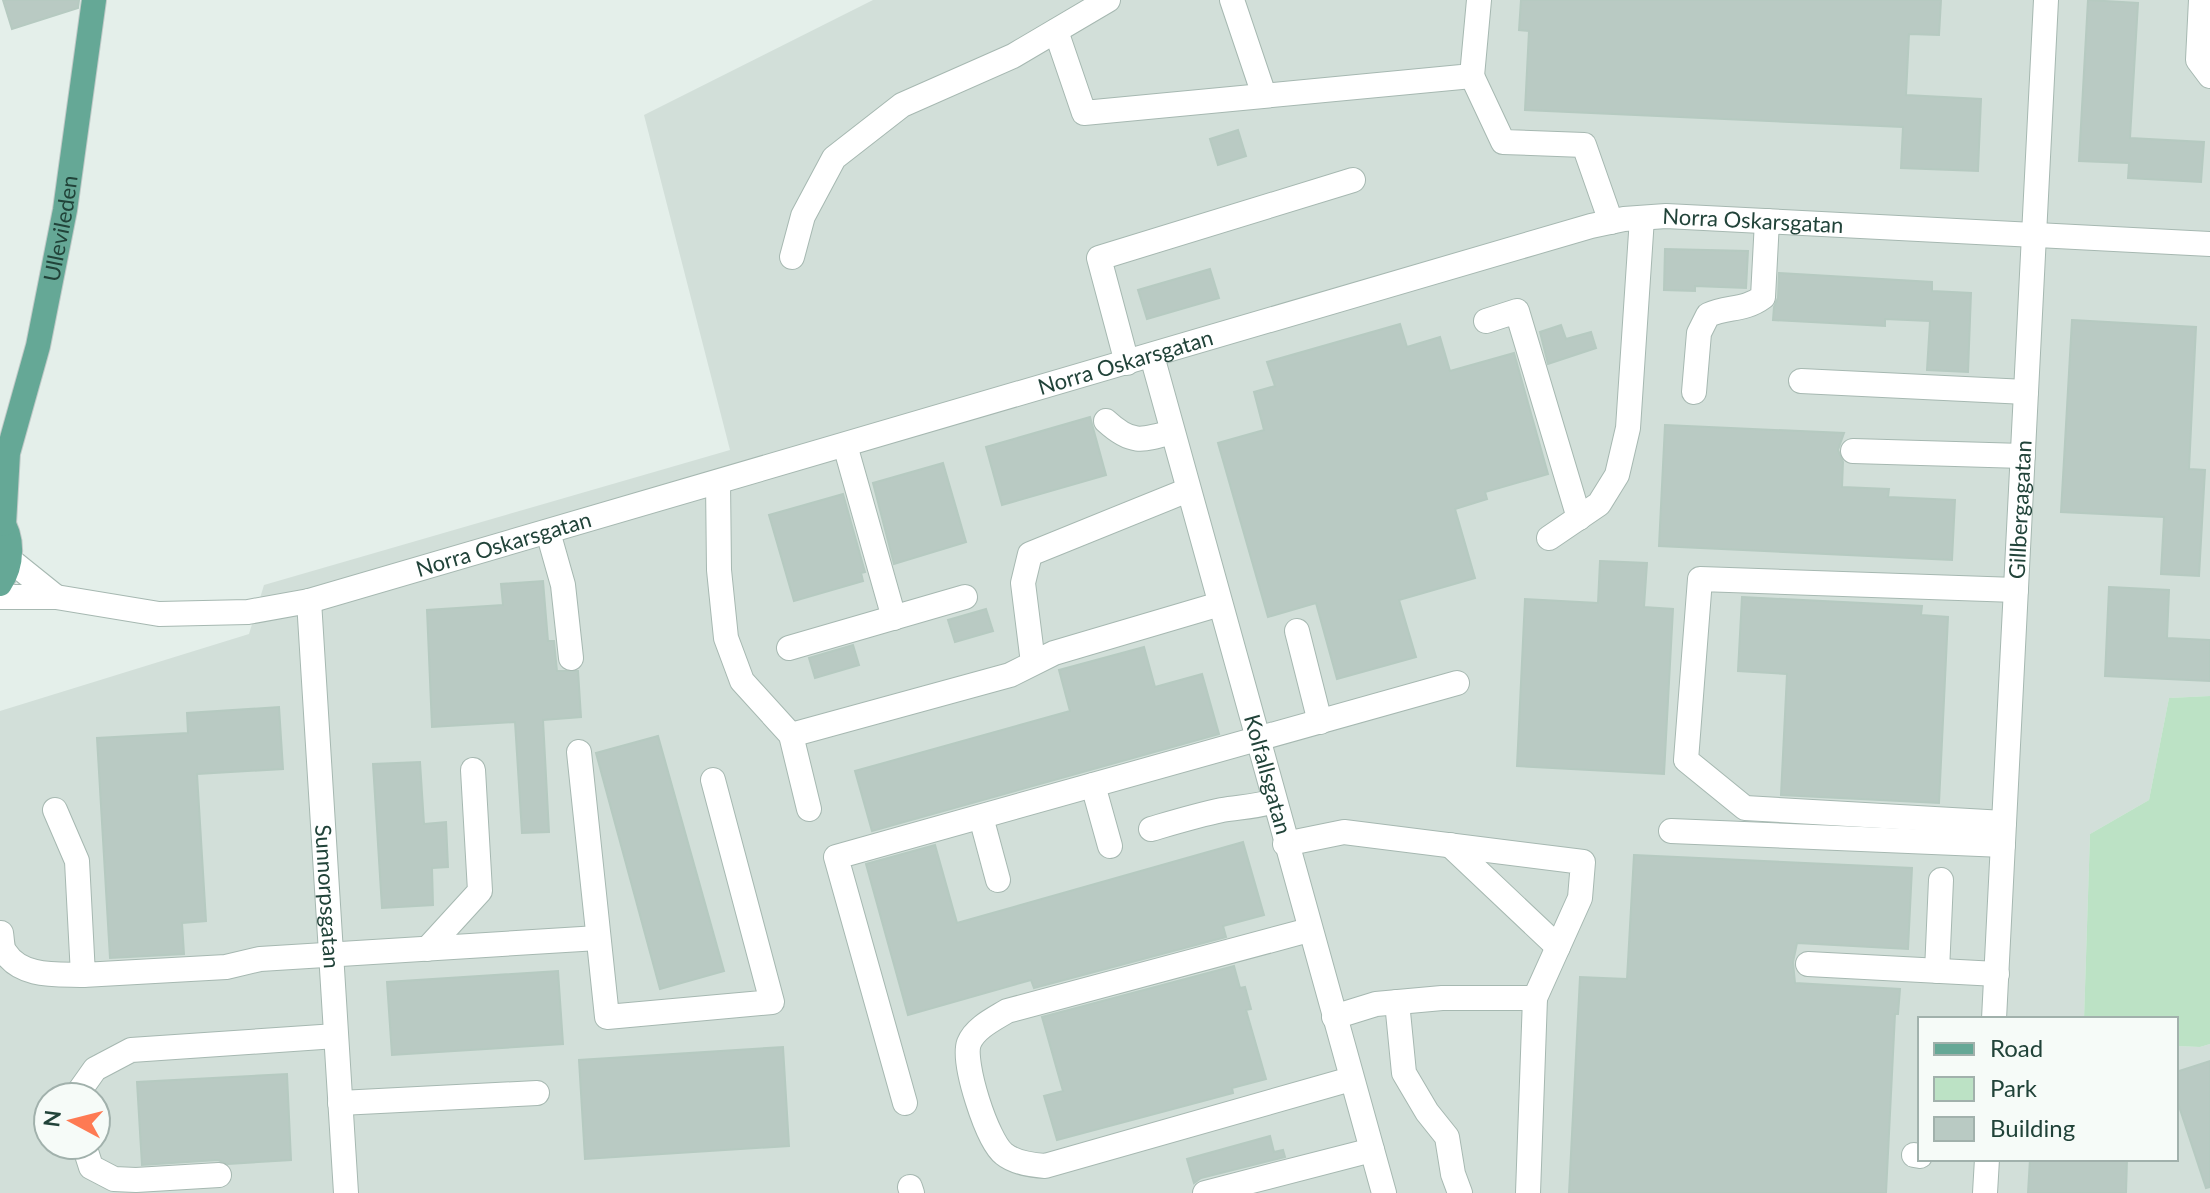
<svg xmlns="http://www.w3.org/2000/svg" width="2210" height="1193" viewBox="0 0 2210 1193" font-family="Lato,sans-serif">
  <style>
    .built { fill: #d2dfd9; fill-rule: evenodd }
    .green { fill: #bce2c5 }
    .building { fill: #b9cac3; stroke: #b6cac1; stroke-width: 2 }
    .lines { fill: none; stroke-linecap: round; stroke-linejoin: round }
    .minor-casing { stroke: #a6b8b1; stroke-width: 26 }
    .major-casing { stroke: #c1cac8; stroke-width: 26 }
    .minor { stroke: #fff; stroke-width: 24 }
    .major { stroke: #65a896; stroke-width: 24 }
    .labels { text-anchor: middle; stroke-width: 8; stroke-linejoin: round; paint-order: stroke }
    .street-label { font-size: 22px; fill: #214339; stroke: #f6fbf8 }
  </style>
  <rect width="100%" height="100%" fill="#e4efea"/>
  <!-- built -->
  <path class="built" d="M873,0H2210V696L2169,698L2149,800L2090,834L2084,1019H1920V1159H2176V1046L2200,1047L2210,1044V1193H0V711L249,634L264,585L730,450L644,115ZM48,1097H96V1145H48Z"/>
  <!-- green -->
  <polygon class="green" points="2210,696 2210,1044 2200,1047 2176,1046 2176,1019 2084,1019 2090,834 2149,800 2169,698"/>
  <!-- building -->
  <g class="building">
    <polygon points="3,0 79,0 78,8 12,29"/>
    <polygon points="1521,0 1941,0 1939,35 1909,34 1906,95 1981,99 1978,171 1901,168 1903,127 1525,110 1529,31 1519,30"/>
    <polygon points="2088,0 2138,3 2130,138 2204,142 2201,182 2128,178 2129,163 2079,161"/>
    <polygon points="1238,130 1246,156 1218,165 1210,139"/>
    <polygon points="1665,249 1748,251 1746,288 1695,286 1695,291 1664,290"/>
    <polygon points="1210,269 1219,298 1147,319 1138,290"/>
    <polygon points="1779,273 1932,282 1932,291 1971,293 1968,372 1927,370 1930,321 1885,319 1885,326 1773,320 1774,307 1778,298"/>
    <polygon points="2072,320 2196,327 2189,469 2205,470 2199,576 2161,574 2164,517 2061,512"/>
    <polygon points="1400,324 1407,347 1440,337 1450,371 1514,353 1548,474 1485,492 1487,499 1455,509 1475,578 1399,600 1416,657 1337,679 1316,603 1268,617 1218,443 1264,430 1254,392 1275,386 1267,362"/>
    <polygon points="1561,325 1566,339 1591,332 1596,348 1548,364 1540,332"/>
    <polygon points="1090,417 1106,475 1002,505 986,447"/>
    <polygon points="1665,425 1844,433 1838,450 1843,462 1842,487 1889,489 1888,497 1955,500 1952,560 1659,546"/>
    <polygon points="943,463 966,542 894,564 873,483"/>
    <polygon points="843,494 865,572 861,573 863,581 794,601 769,515"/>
    <polygon points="1600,561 1647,563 1644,607 1673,609 1664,774 1517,766 1525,599 1598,603"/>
    <polygon points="543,581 548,641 554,641 557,671 578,671 581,717 543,720 549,832 522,833 515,722 432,727 427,610 503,605 501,584"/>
    <polygon points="2109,587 2169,590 2167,638 2210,640 2210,681 2105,676"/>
    <polygon points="1742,597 1922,606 1921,615 1948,617 1939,803 1781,795 1787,674 1738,671"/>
    <polygon points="986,609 993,631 955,642 948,620"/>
    <polygon points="853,645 859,665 815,678 809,658"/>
    <polygon points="1144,647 1155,687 1202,674 1219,734 872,831 855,771 1070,711 1059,670"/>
    <polygon points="279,707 283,769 197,774 206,921 182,923 184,954 110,958 97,738 188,733 187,713"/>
    <polygon points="658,736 724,971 660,989 596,753"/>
    <polygon points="420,762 424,824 446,822 448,867 432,868 433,905 382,908 373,764"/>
    <polygon points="1243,842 1264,915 1223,926 1226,937 1034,988 1031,980 908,1015 866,864 935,845 957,923"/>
    <polygon points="1634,855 1912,868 1908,949 1797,943 1793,962 1795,983 1900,989 1898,1014 1895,1014 1886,1193 1569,1193 1580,977 1627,979"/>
    <polygon points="1234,966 1240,988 1245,987 1251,1009 1246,1010 1266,1079 1232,1088 1233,1093 1057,1140 1044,1096 1063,1091 1042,1017"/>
    <polygon points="558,971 563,1044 392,1055 387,982"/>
    <polygon points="783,1047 789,1146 585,1159 579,1060"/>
    <polygon points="2210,1061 2210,1187 2206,1188 2176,1097 2176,1072"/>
    <polygon points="287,1074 291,1160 228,1164 218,1160 142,1165 137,1082"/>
    <polygon points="1270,1136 1274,1152 1283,1150 1285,1157 1201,1178 1194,1183 1187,1159"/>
    <polygon points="2030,1159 2127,1159 2126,1193 2028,1193"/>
  </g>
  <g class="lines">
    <!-- minor casing -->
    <g class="minor-casing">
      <g id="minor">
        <polyline points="1232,0 1264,95"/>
        <polyline points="2201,0 2198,60 2210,76"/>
        <polyline points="1056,31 1084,113 1472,76 1479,0"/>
        <polyline points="1472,76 1503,142 1584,145 1611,222"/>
        <polyline points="792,257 803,216 834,158 902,105 1013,56 1108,0"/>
        <polyline points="1486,321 1517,311 1579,518"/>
        <path id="s1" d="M1152,356L1384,1193"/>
        <polyline points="1127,363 1099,258 1353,180"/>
        <polyline points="1801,381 2026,392"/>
        <path d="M1694,392L1699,333L1708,315C1728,306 1744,311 1763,297L1767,221"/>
        <path d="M1106,421C1131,444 1141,441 1172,432"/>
        <polyline points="845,445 894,618"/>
        <polyline points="1853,451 2023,456"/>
        <polyline points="718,482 719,570 726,638 742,681 791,735 809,809"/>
        <polyline points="548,532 563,585 571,658"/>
        <polyline points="1549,538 1599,504 1617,475 1628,428 1642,218"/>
        <polyline points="10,560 56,597"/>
        <path id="s2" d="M0,597H56L159,614L248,612L309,601L1591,226L1624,219L1666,216L2210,244"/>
        <path id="s3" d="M309,601L346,1193"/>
        <polyline points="1297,631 1320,722"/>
        <polyline points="789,648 965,597"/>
        <polyline points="1033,663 1023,583 1030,554 1188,490"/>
        <polyline points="791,735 1010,675 1054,653 1220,604"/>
        <polyline points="579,752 607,1017 772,1002 713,780"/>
        <polyline points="1093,785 1110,846"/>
        <polyline points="55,810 77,861 83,975 226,967 260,959 598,938"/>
        <polyline points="981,817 998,880"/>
        <polyline points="2004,823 1745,808 1686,760 1700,579 2016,590"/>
        <path d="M1151,829C1175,822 1198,815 1222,810C1239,807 1256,807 1274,801"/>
        <polyline points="1671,831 2003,845"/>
        <polyline points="1285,844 1344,832 1583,862 1580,898 1535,998"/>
        <polyline points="1450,845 1558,947"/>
        <path d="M1309,930L1007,1011C994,1019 975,1028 969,1043C962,1062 987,1141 1004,1154C1015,1163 1032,1165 1045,1166L1351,1079"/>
        <path d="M1,933C2,939 2,948 5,952C21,978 58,974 83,975"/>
        <polyline points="427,949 480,891 473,770"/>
        <polyline points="1808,964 1997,974"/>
        <polyline points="1937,971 1941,880"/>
        <polyline points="1397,1002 1404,1073 1427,1112 1447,1137 1453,1174 1460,1193"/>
        <polyline points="1334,1017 1376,1004 1442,998 1535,998 1528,1193"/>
        <path id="s4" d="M1994,1019L2046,0"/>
        <polyline points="78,1097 78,1093 95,1069 131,1050 336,1036"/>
        <polyline points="340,1103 537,1093"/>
        <polyline points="905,1103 836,857 1457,683"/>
        <polyline points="84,1145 91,1167 114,1179 136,1180 219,1175"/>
        <polyline points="1914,1155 1920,1156"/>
        <polyline points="910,1187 912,1193"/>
        <polyline points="1205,1193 1372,1150"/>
        <polyline points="1985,1193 1987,1159"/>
      </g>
    </g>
    <!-- major casing -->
    <g class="major-casing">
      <g id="major">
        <path d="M0,518C14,538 13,564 0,584"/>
        <path id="s5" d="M4,524L8,453L38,346L65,210L94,0"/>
      </g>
    </g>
    <!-- minor -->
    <use href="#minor" class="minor"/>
    <!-- major -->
    <use href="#major" class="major"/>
  </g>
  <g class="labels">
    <!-- street labels -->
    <g class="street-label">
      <text dy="8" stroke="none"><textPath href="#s2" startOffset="1810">Norra Oskarsgatan</textPath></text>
      <text dy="8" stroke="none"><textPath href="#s5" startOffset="302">Ullevileden</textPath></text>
      <text dy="8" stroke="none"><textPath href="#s2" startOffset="1162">Norra Oskarsgatan</textPath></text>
      <text dy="8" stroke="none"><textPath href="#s4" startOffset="510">Gillbergagatan</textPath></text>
      <text dy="8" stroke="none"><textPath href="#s2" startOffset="514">Norra Oskarsgatan</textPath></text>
      <text dy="8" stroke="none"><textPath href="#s1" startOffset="434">Kolfallsgatan</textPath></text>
      <text dy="8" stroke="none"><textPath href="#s3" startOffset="296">Sunnorpsgatan</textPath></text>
    </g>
  </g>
  <!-- legend -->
  <rect x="1918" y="1017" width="260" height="144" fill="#f6fbf8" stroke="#a1b1ac" stroke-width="2"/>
  <rect x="1934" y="1043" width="40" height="12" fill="#65a896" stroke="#a1b1ac" stroke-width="2"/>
  <text x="1990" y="1057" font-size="24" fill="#214339">Road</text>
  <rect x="1934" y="1077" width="40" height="24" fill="#bce2c5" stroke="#a1b1ac" stroke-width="2"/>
  <text x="1990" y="1097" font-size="24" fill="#214339">Park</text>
  <rect x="1934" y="1117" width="40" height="24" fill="#b9cac3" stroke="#a1b1ac" stroke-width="2"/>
  <text x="1990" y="1137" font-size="24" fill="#214339">Building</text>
  <!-- north arrow -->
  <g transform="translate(72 1121) rotate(277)"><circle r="38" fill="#f6fbf8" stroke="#a1b1ac" stroke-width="2"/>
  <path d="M0-6L14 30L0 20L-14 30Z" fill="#fe7a53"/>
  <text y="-12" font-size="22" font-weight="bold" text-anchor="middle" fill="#214339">N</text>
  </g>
</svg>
